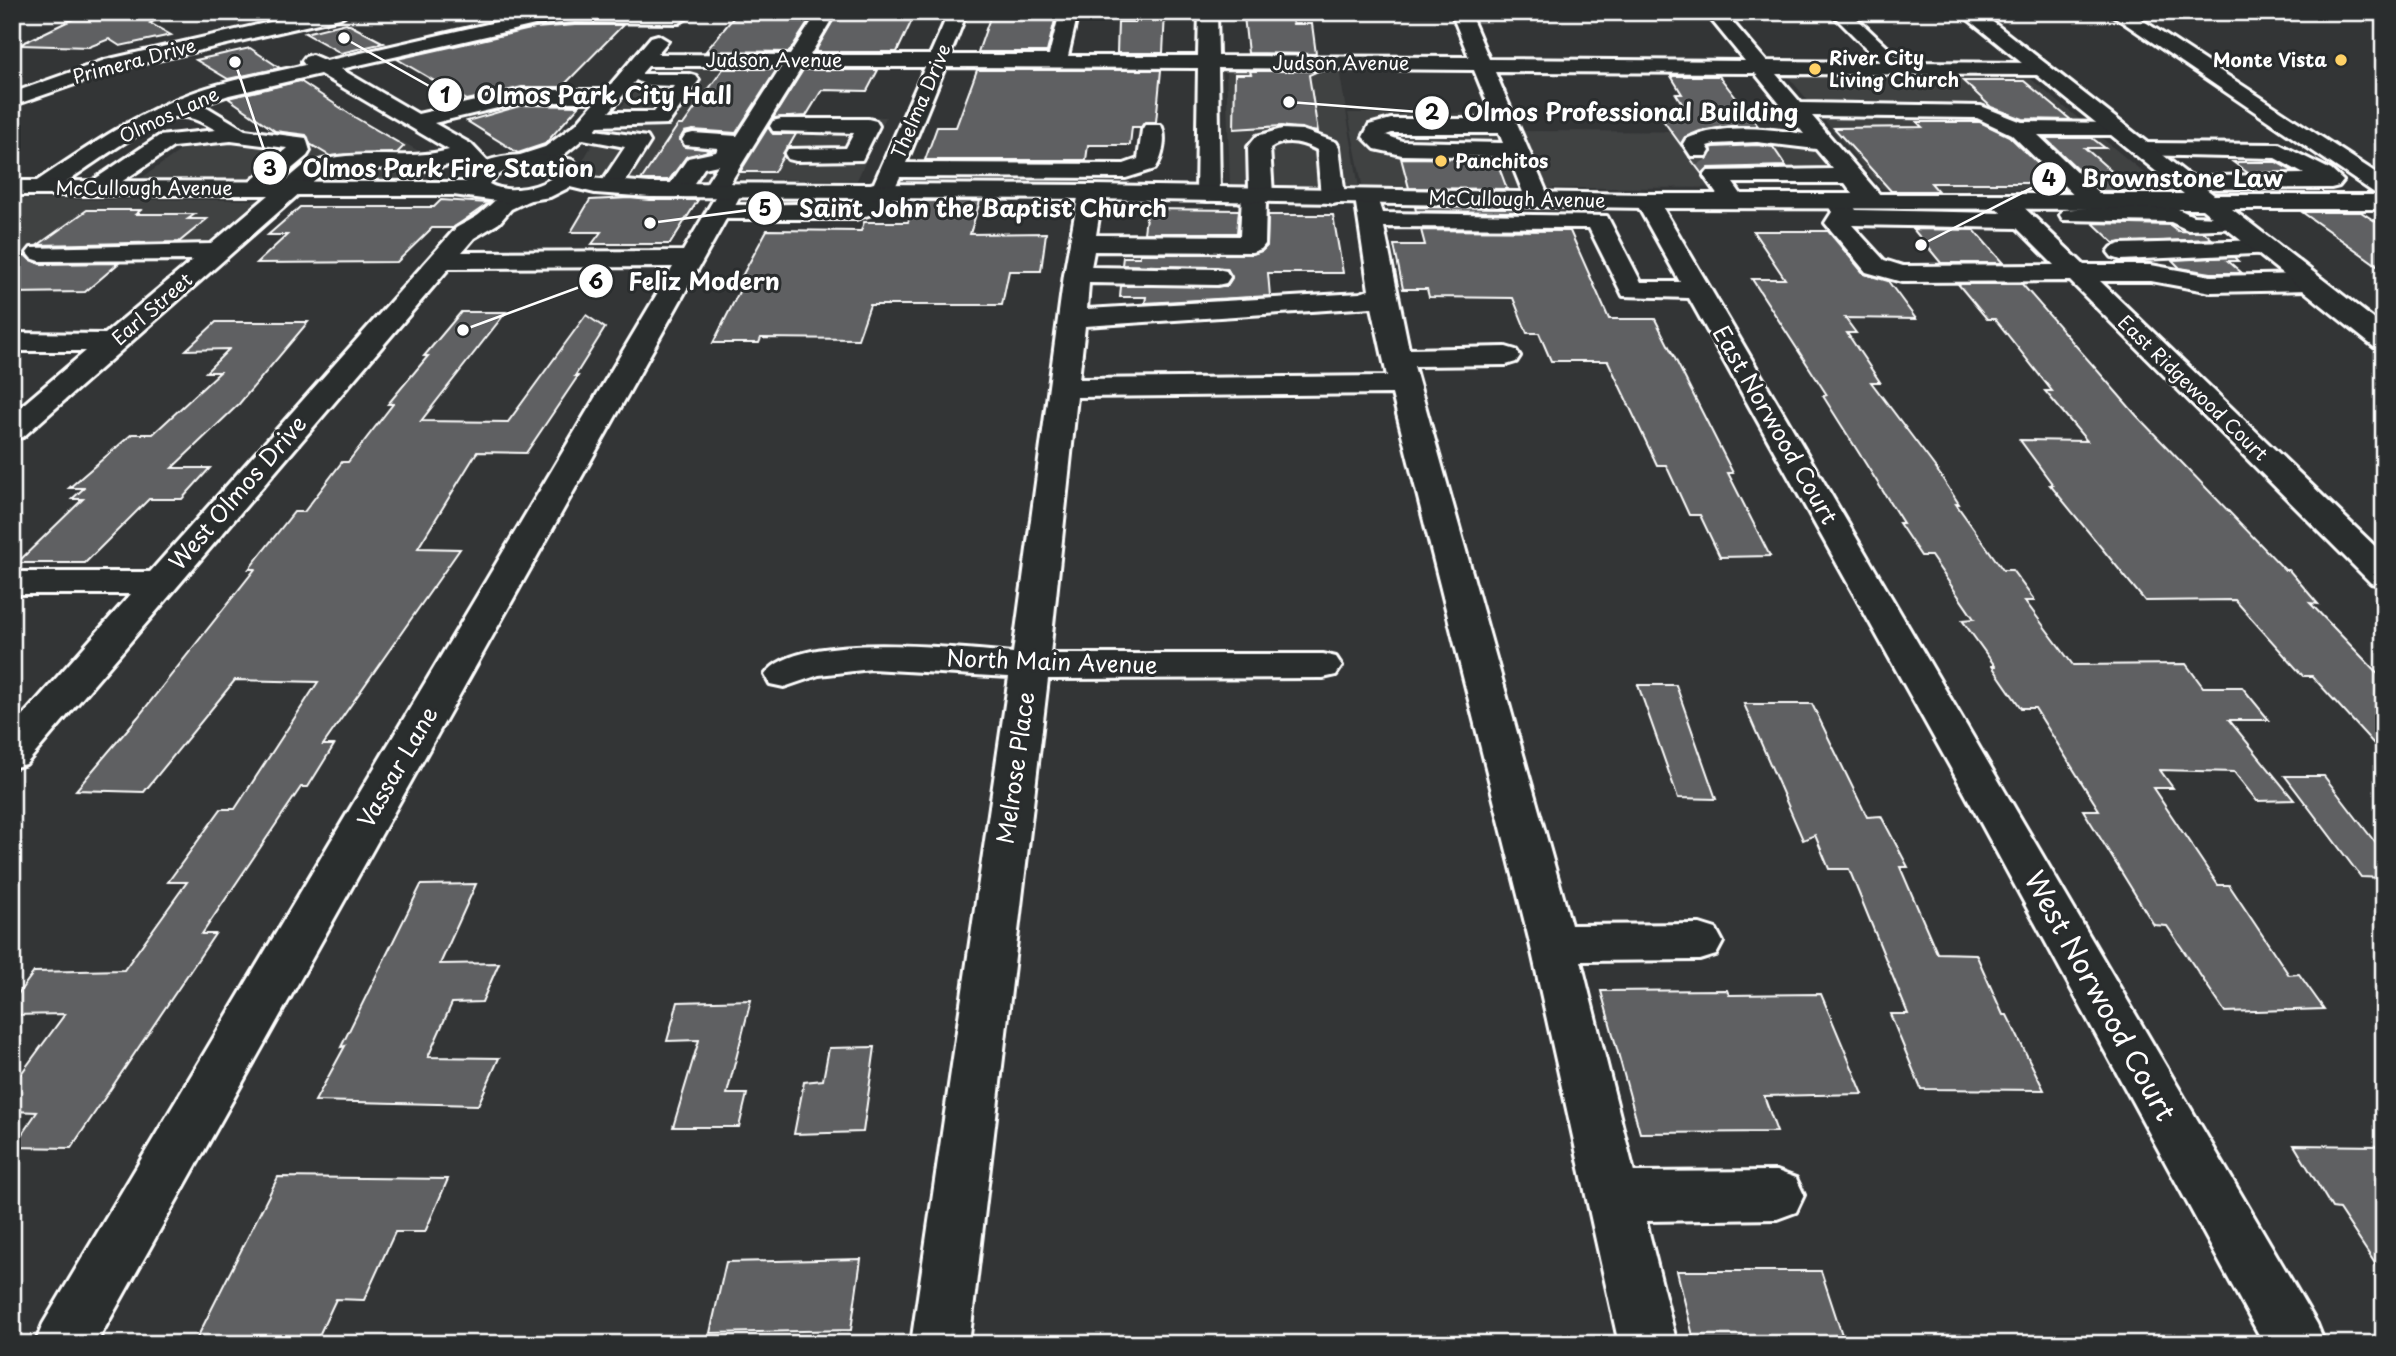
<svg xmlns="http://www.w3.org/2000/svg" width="2396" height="1356" viewBox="0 0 2396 1356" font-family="'Playpen Sans',sans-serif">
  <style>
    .built { fill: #404243 }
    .building { fill: #5f6162; stroke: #fff; stroke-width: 2 }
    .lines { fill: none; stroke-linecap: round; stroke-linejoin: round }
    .minor-tunnel { stroke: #47494a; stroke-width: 20; stroke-dasharray: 20 10; stroke-linecap: butt }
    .minor-casing { stroke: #fff; stroke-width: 6 }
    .major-casing { stroke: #fff; stroke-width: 6 }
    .minor { fill: #2a2d2e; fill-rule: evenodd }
    .major { fill: #2a2d2e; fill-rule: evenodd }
    .poi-dot { fill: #ffd166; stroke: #2a2d2e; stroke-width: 2.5 }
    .labels { text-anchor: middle; stroke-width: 6; stroke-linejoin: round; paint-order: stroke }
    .far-poi-label { font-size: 19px; font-weight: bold; fill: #fff; stroke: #2a2d2e; text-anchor: start }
    .far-street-label { font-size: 19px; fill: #fff; stroke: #2a2d2e }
    .street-label { font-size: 23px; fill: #fff; stroke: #2a2d2e }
    .near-street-label { font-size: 28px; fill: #fff; stroke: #2a2d2e }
    .leader { fill: none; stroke: #fff; stroke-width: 2.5 }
    .callout-dot { fill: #fff; stroke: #2a2d2e; stroke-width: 2.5 }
    .mark-label { font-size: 21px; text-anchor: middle; font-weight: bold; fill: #111 }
    .callout-label { font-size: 24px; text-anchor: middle; font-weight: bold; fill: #fff; stroke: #2a2d2e; stroke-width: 6; stroke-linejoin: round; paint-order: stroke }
  </style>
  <rect width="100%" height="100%" fill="#333536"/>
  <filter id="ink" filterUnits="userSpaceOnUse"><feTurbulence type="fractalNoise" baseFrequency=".0143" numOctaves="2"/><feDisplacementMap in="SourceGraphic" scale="14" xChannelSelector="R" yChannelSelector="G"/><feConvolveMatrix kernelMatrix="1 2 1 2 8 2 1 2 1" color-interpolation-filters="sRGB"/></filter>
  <g filter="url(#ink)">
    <!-- built -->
    <g class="built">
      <polygon points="654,65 796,66 765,116 886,117 857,180 591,178 582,162 592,145"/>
      <polygon points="1226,68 1339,69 1359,188 1230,185"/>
      <polygon points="1786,74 2026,75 2162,188 1894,191 1881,188"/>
      <polygon points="1348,113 1489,113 1497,131 1799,132 1844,187 1363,189"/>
      <polygon points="403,142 446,167 420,178 139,180 191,143 315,146 337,160"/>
      <polygon points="12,199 258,200 181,264 12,264"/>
    </g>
    <!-- building -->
    <g class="building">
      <polygon points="66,12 172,12 150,23 171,35 120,46 109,39 89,47 19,45 75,18"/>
      <polygon points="738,12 815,12 789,52 706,51"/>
      <polygon points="838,12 916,12 897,52 815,52"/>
      <polygon points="992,12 1057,12 1047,52 978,52"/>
      <polygon points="1135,12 1165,12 1163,53 1117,53 1118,22 1135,22"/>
      <polygon points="1244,16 1291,16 1293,24 1312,24 1316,54 1248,53"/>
      <polygon points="346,23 384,43 341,53 305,33"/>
      <polygon points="575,25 623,25 562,87 522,87 467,100 397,59 535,28"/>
      <polygon points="250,48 280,68 228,79 196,60"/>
      <polygon points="723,69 777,69 736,133 693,130 684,132 680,139 683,146 712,150 686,157 669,180 641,180 678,125 683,125"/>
      <polygon points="803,70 878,70 867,91 822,90 806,116 773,118"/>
      <polygon points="977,70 1161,70 1156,122 1145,122 1141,127 1132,127 1130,145 1088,145 1086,160 925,160 937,127 956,127"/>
      <polygon points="1250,71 1318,71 1309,75 1318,132 1282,126 1234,129 1235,74 1251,74"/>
      <polygon points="1671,76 1719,76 1758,126 1730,126 1700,131 1685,137 1681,145 1660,116 1690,116 1676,94 1682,94"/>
      <polygon points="300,81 356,118 404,146 397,153 330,156 310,144 306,135 275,131 228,98"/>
      <polygon points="1963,81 2024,81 2071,120 2023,119 1991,107"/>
      <polygon points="523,105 579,106 545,144 518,153 467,121"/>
      <polygon points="1917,122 1980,122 2009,136 2066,191 2059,191 2050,183 1931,183 1938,191 1891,191 1834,128 1922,127"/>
      <polygon points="768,127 773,134 796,134 774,172 740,172"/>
      <polygon points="2045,138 2092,138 2105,148 2085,148 2134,191 2101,191"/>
      <polygon points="1757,145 1773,147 1786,166 1708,168 1702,174 1690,158 1707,159 1712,152 1711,148 1714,147"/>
      <polygon points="1401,158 1496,159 1507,189 1409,188"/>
      <polygon points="2233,162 2276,162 2294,172 2248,173"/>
      <polygon points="629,198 650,200 698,200 670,244 592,244 601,232 571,232 590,200"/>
      <polygon points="441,200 489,203 453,228 432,228 397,262 257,263 287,235 268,235 300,207 434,207"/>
      <polygon points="916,201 980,201 970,234 1046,233 1041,271 1009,271 1002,305 870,305 858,339 761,338 759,343 713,343 747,276 742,276 767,230 861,231 864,222 908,222"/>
      <polygon points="1415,207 1514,208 1516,212 1416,211"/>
      <polygon points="1147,209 1239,210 1237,233 1144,233"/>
      <polygon points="87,210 141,210 136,214 195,214 188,219 207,219 179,242 38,245"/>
      <polygon points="2302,212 2361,212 2384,227 2384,270"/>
      <polygon points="1268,215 1333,215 1343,273 1268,273 1270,296 1145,303 1146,297 1120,297 1121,286 1227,286 1232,278 1227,268 1122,265 1123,257 1140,257 1140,254 1253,254 1262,251 1267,246"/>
      <polygon points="2093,223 2170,225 2178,231 2204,232 2212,239 2114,243"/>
      <polygon points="1913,229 1974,230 2003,263 1941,263"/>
      <polygon points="1421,230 1570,231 1609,319 1655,319 1733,473 1728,473 1770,556 1720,557 1700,515 1689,515 1666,465 1657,465 1608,361 1551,361 1539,333 1527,333 1513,298 1429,297 1427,289 1403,289 1394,245 1425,245"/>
      <polygon points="1753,231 1828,231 1864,274 1888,281 1916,319 1845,318 1856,333 1847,333 1880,382 1871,382 1935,467 1959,504 1956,504 2003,570 2012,570 2035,601 2025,601 2073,665 2186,664 2203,687 2242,687 2269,720 2229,720 2294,800 2257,801 2234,772 2160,770 2173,788 2153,788 2218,885 2229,885 2289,975 2299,974 2324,1009 2225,1012 2167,926 2154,925 2083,810 2099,810 2035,708 2021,708 1992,666 1995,666 1962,620 1974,619 1931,556 1921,556 1899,523 1903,523 1823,396 1827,395 1752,279 1785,279"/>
      <polygon points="25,255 30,260 40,264 119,263 85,292 12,293 12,264"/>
      <polygon points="2234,257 2238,261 2228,261 2242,273 2211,273 2180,268 2172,260"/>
      <polygon points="1958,284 2022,284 2137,416 2285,570 2289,570 2318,604 2310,603 2384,680 2384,755 2312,676 2303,676 2235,600 2145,601 2050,485 2053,485 2020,440 2087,441 2045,391 2052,391 1995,319 1987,319"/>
      <polygon points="461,312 506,312 421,421 508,422 586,315 605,328 575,376 578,376 526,453 477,452 418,548 460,549 323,745 334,745 308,787 301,787 202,934 215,934 71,1148 13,1147 37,1112 12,1111 12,1086 65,1014 12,1015 12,1002 34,972 124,970 187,882 168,882 221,809 235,809 318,682 235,680 144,792 76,790 138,717 255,569 249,569 294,512 304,512 342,462 348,462 393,404 388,404 428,356 424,356"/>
      <polygon points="216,322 308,322 239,404 172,468 210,468 182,499 149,499 85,563 17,563 83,499 72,499 84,488 69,488 132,434 153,434 220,372 206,372 229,349 186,350"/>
      <polygon points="1638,685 1676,685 1716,799 1678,798"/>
      <polygon points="1744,704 1812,704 1867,817 1881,816 1908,867 1900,867 1937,953 1976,954 2003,1015 2007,1015 2044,1090 1921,1089 1890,1014 1908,1014 1849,869 1829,869 1815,835 1803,840"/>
      <polygon points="2285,776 2324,776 2384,854 2384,878 2361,877"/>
      <polygon points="476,884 440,964 499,963 482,1002 452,1003 428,1057 499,1058 478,1105 315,1101 345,1046 341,1047 421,885"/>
      <polygon points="1727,990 1729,995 1821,994 1863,1094 1764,1096 1777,1132 1640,1133 1601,991"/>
      <polygon points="751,1000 727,1094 747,1094 739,1127 673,1127 699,1040 667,1041 678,1002"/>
      <polygon points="875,1047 863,1132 794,1134 804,1082 823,1080 829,1048"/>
      <polygon points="2294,1145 2384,1146 2384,1277 2339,1209 2332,1208"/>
      <polygon points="278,1177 448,1179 425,1232 395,1232 364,1300 336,1299 315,1344 194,1344"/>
      <polygon points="861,1259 851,1330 710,1333 726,1262"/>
      <polygon points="1677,1271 1821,1271 1845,1344 1695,1344"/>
    </g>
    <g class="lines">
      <!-- minor-tunnel -->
      <polyline class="minor-tunnel" points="1699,151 1705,160"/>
      <!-- minor casing -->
      <g class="minor-casing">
        <g id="minor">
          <polygon points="314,12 349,12 340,18 118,69 12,106 12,93 105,60"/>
          <path d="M682,12L688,17L679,23L575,22L535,25L341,69L418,114L523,90H606L651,37L658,35L668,41L657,54L790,55L818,12H836L810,55H930L949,12H967L950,55H1049L1060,12H1078L1068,56H1198L1199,12H1217L1218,56L1469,57L1451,12H1469L1489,59L1745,61L1705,12H1724L1766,61L1880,62L1830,12H1850L1903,62L2040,63L2047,65L2050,69L2047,73L2040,75L1776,74L1801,103L1981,106L2022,122L2122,123L2125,128L2122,133L2114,135H2038L2103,197L2106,202L2101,208H2176L2193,216L2243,218L2246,223L2243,228L2188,230L2171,222L2063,220L2060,215L2063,210L2087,208L2011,134L1977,118L1812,116L1881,196L1884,201L1881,206C1862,211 1855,196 1845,183H1733L1746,201L1743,206L1734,208L1725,206L1704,176L1708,171L1833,169L1816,149L1757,142L1714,144L1707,146L1710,151L1707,156H1691L1683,144L1686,139C1725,123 1764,128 1804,134L1755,73L1495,72L1550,200L1547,205L1538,207L1529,205L1526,200L1509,157L1402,155L1375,149L1363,137L1369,125L1391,119H1494L1474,70L1218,68L1220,194L1216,199L1208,201L1200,199L1196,194L1198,68L945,67L906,163L1124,164L1138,159L1142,130L1145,125H1161C1167,137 1163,158 1155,169L1126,178L900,177L891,195L884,197L875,213L856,219H726L96,1344H35L43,1324L673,267L449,268L26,764L12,768V728L131,594H12V572H150L456,228C464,223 474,219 481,213C497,200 507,184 530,190L534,195L530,200L511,209L499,223L474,238L462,252L683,251L715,197L706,195L702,190L718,165L704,168L686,195H670L666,190L688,158L716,152L718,148L685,145L682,140L685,135L693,133L737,136L782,66H648L641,74H689L696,76L699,80L668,124L598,126L595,130L647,137L650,142L619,191H603L599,186L625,147L583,139L561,157L525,168L517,166L514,161L517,156L545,147L576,124L595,102H523L434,123L471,144L489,163L486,168H470L462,161C450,164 437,169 424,170C388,171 353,162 318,177L23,437L12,439V414L86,351H12V333L105,334L193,260L40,261L31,258L27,253L31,248L211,244L302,167C353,145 399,163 449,150L320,74L229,95L198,106L207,107L245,130L306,138L310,151L307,156L269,188H253L249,183L287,148L231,141L173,147L105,193H89L85,188L89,183L159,136L216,130C203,123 191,115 175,117C153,119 73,178 50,193H34L30,188L34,183C83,150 133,115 189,94C226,80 266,74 305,65L302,61L305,57L312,55L326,61L535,13ZM802,67H925L874,183L867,185L856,203L735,205L743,190L739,185L730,183ZM636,80L646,85L674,86L654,112H609ZM1392,133H1499L1503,143L1402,141L1386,135Z"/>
          <polygon points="2108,12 2130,12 2384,178 2384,196 2376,194"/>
          <polygon points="2371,12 2384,12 2384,19"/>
          <polygon points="781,119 868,119 876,121 879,126 862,160 796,161 788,159 785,154 788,149 846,148 854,133 773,131 770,126 773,121"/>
          <path d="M1282,129L1302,130L1336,142L1339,147L1345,197L1341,202L1333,204L1325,202L1321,197L1317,150C1302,142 1284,138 1270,148L1273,195L1266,201L1265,244L1261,249L1252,252L1094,251L1091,267L1217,269L1226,271L1230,277L1226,283L1217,285L1089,283L1087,309L1360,293L1369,290L1355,197L1359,192L1367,190L1375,192L1382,213L1607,216L1641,282H1680L1635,201L1638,196L1647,194L1656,196L2317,1324L2325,1344H2264L1963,790L1689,298L1623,296L1589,228L1384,227L1409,349L1506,347L1516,350L1520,356L1516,362L1506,365L1414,366L1571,925L1700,924L1716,929L1723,942L1716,955L1700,960L1581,961L1634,1172L1777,1171L1796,1178L1804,1195L1796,1212L1777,1219L1646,1221L1677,1344H1619L1530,943L1392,394L1077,397L1050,654H1323L1336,657L1342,666L1336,675L1323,678L1048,679L969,1344H911L1009,677L871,669L819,675L784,687L770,684L765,675C795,629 962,649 1013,653L1064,275L1079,192L1083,187H1099L1103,192L1096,235L1240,236L1242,195L1249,189L1248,147L1257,136ZM1372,307L1387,376L1079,379L1085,326Z"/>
          <polygon points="2142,143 2279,144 2331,170 2343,181 2339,186 2331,188 2182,189 2174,187 2170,182 2174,177 2304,174 2275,158 2134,155 2131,150 2134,145"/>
          <path d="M1837,194L1846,196L1856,210L2001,213L1991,201L1994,196L2003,194L2012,196L2084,265H2151L2211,276L2309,274L2318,276L2322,282L2318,288L2309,290L2211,292L2151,281H2100L2384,555V586L2371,583L2070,281L1902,282L1866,272L1825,223L1832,212L1825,201L1828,196ZM1852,225L2017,228L2054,265L1903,266L1884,260Z"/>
          <polygon points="2266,240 2275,243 2279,248 2275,253 2121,260 2112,257 2108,252 2112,247 2121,244"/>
        </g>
      </g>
      <!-- major casing -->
      <g class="major-casing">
        <path id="major" d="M1959,12H1980L2214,195H2384V209H2232L2384,327V349L2374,347L2202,209L1647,208L1091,199L650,197L595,193L570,187L550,197L512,203L453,195H12V181L466,182C474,147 547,154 573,160L583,172L581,174L589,178L650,183L1091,185L1647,194H2184ZM537,167L559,172C543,188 509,195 489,184C496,169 521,168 537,167Z"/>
      </g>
      <!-- minor -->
      <use href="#minor" class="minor"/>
      <!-- major -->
      <use href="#major" class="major"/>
    </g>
  </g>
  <!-- markers -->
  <g class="poi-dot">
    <circle cx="2341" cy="60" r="7"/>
    <circle cx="1815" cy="69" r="7"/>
    <circle cx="1441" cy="161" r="7"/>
  </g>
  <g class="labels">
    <!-- far-poi labels -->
    <g class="far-poi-label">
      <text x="1829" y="65">River City<tspan x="1829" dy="22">Living Church</tspan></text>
      <text x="2327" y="67" text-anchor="end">Monte Vista</text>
      <text x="1455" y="168">Panchitos</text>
    </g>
    <!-- far-street labels -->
    <g class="far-street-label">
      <text x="774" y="67">Judson Avenue</text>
      <text transform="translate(134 61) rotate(-15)" y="7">Primera Drive</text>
      <text x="1341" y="70">Judson Avenue</text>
      <text transform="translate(921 101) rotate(-67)" y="7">Thelma Drive</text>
      <text transform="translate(169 115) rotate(-25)" y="7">Olmos Lane</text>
      <text x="144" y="195">McCullough Avenue</text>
      <text transform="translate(1517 199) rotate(1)" y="7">McCullough Avenue</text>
      <text transform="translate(152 309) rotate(-41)" y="7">Earl Street</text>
      <text transform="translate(2193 388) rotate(44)" y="7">East Ridgewood Court</text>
    </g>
    <!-- street labels -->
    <g class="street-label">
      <text transform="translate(1775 425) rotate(60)" y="8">East Norwood Court</text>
      <text transform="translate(238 493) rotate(-49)" y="8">West Olmos Drive</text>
      <text transform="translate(1052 662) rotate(2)" y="8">North Main Avenue</text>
      <text transform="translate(398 767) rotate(-60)" y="8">Vassar Lane</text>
      <text transform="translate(1016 768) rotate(-82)" y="8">Melrose Place</text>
    </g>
    <!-- near-street labels -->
    <g class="near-street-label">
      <text transform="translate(2100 996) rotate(61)" y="10">West Norwood Court</text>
    </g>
  </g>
  <!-- callouts -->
  <path class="leader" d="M344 38L445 95M1289 102L1432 113M235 62L270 168M1921 245L2049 179M650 223L765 208M463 330L596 281"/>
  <g class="callout-dot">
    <circle cx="344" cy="38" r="7"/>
    <circle cx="1289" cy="102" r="7"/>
    <circle cx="235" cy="62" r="7"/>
    <circle cx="1921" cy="245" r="7"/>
    <circle cx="650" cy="223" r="7"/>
    <circle cx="463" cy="330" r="7"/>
    <circle cx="445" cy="95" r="18"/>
    <circle cx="1432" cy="113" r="18"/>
    <circle cx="270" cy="168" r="18"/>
    <circle cx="2049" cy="179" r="18"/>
    <circle cx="765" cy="208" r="18"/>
    <circle cx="596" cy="281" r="18"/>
  </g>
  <g class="mark-label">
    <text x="445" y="103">1</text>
    <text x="1432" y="120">2</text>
    <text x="270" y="176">3</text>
    <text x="2049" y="186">4</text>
    <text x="765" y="216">5</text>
    <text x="596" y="289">6</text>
  </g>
  <g class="callout-label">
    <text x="604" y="104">Olmos Park City Hall</text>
    <text x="1631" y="121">Olmos Professional Building</text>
    <text x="448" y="177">Olmos Park Fire Station</text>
    <text x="2182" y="187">Brownstone Law</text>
    <text x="983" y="217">Saint John the Baptist Church</text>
    <text x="704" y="290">Feliz Modern</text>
  </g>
  <!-- margin -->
  <rect width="2396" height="1356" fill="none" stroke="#2a2d2e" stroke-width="42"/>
  <rect x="21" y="21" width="2354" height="1314" fill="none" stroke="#fff" stroke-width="2.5" filter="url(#ink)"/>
</svg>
